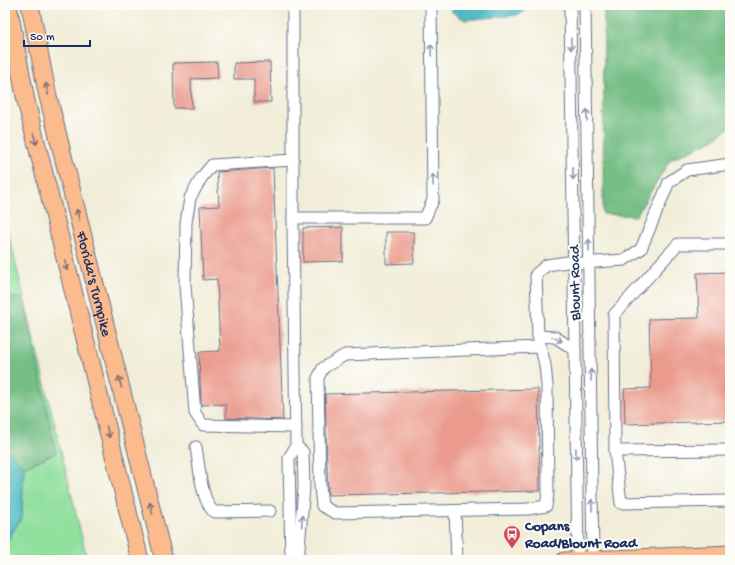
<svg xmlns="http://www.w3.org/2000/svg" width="735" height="565" viewBox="0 0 735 565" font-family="'Gochi Hand',sans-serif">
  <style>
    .green { fill: #91e09e; stroke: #56887e }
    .forest { fill: #74be85; stroke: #487672 }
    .water { fill: #49b8c0; stroke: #32748f }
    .building { fill: #eb9b8e }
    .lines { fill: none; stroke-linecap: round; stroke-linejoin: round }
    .minor-casing { stroke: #667289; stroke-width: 13 }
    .major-casing { stroke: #667289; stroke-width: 17 }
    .highway-casing { stroke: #667289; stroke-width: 19 }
    .minor { stroke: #fff; stroke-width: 11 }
    .major { stroke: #fbbb8c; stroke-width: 15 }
    .highway { stroke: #fbbb8c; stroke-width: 17 }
    .oneway { stroke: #8d97ae }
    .oneway2 { stroke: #806e73 }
    .labels { text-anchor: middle; stroke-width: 4; stroke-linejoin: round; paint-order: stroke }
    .street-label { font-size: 15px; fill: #1b2f5e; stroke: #fdfcf7 }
    .poi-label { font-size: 15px; font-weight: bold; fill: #1b2f5e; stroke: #fdfcf7; text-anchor: start }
  </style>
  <rect width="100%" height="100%" fill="#fdfcf7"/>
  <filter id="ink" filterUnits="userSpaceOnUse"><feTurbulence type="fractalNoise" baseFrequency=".025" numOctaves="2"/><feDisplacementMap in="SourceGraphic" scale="8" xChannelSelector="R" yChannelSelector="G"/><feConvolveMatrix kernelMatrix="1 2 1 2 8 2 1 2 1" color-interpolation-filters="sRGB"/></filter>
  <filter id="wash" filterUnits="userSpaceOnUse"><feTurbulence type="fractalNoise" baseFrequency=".012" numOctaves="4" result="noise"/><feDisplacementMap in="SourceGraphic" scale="16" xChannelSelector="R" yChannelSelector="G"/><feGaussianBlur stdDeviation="0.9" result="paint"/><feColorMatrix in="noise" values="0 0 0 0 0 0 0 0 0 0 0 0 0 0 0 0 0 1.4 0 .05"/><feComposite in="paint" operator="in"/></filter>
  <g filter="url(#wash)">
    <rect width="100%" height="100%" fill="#f1edd8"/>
    <!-- green -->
    <polygon class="green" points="5,219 86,555 5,560"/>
    <!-- forest -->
    <g class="forest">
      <polygon points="604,5 730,5 730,127 713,140 670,160 636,216 603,214"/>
      <polygon points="5,296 24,299 56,453 24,467 5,448"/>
    </g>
    <!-- water -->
    <g class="water">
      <polygon points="451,5 527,5 524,12 517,15 465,20 452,12"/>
      <polygon points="5,448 24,467 22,518 5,544"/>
    </g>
    <g id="blocks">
      <!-- building -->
      <g class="building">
        <polygon points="217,62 218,78 191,79 192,108 174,108 173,63"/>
        <polygon points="270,62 271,102 254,102 254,79 234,79 234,63"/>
        <polygon points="273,168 283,420 226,418 226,404 201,405 199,352 220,351 217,279 203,280 200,207 219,206 217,172"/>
        <polygon points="343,227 343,261 303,262 303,228"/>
        <polygon points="386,232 414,232 414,263 386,264"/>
        <polygon points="730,272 730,421 625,424 624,389 651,388 649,319 699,318 697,273"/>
        <polygon points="538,389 540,491 328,495 325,394"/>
      </g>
    </g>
  </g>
  <g filter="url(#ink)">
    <use href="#blocks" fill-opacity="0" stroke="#667289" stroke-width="1"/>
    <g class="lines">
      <!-- minor casing -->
      <g class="minor-casing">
        <g id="minor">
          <polyline points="570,5 578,560"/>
          <polyline points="585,5 593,560"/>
          <polyline points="293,160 212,165 202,177 190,198 186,223 185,285 195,413 203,425 296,427"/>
          <polyline points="293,218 425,218 433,200 431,5"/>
          <polyline points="582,263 624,260 641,249 669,182 687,170 730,164"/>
          <polyline points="538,336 555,337 575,350"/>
          <polyline points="540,347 345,355 323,368 318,378 320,486 322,506 335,513 528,509 546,506 548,494 547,385 545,365 538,336 536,274 547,265 574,261"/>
          <polyline points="296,446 303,452 304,487 298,560"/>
          <path d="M196,447C199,464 201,501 214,512L270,511"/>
          <polyline points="730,450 615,451 621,503 730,501"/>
          <polyline points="615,451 614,315 678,244 730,244"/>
          <polyline points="455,511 457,560"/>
          <polyline points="291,560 289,458 296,446 293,223 293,5"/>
        </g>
      </g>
      <!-- major casing -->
      <g class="major-casing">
        <polyline id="major" points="564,560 730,553"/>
      </g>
      <!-- highway casing -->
      <g class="highway-casing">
        <g id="highway">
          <polyline points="8,5 26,101 140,560"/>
          <path id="s1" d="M30,5L47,92L164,560"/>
        </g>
      </g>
      <!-- minor -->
      <use href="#minor" class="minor"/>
      <!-- major -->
      <use href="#major" class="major"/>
      <!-- highway -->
      <use href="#highway" class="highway"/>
    </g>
    <!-- one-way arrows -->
    <defs><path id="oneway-shaft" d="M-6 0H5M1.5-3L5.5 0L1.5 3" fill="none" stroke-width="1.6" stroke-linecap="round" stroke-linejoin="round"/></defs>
    <g class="oneway">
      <use href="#oneway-shaft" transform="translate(571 44) rotate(89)"/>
      <use href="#oneway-shaft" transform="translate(431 50) rotate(-91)"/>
      <use href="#oneway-shaft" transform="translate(587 115) rotate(-91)"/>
      <use href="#oneway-shaft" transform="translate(573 174) rotate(89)"/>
      <use href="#oneway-shaft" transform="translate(433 180) rotate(-91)"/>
      <use href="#oneway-shaft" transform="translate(589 245) rotate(-91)"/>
      <use href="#oneway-shaft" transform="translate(557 339) rotate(25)"/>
      <use href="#oneway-shaft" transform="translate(591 375) rotate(-91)"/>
      <use href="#oneway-shaft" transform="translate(576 454) rotate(89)"/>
      <use href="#oneway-shaft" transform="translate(592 505) rotate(-91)"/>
      <use href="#oneway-shaft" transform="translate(302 521) rotate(-87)"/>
    </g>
    <g class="oneway2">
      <use href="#oneway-shaft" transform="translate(47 89) rotate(-102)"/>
      <use href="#oneway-shaft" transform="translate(35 139) rotate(76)"/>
      <use href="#oneway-shaft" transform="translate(78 215) rotate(-104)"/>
      <use href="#oneway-shaft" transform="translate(66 265) rotate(76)"/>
      <use href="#oneway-shaft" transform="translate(120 382) rotate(-104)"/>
      <use href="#oneway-shaft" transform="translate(108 432) rotate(76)"/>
      <use href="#oneway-shaft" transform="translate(151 508) rotate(-104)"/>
    </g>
  </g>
  <!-- icons -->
  <defs>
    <g id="bus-pin" transform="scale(0.9)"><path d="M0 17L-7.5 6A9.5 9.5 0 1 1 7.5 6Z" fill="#d1495b" stroke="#fdfcf7"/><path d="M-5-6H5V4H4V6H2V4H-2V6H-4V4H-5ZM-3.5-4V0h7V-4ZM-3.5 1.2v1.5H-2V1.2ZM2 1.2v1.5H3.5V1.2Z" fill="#fff"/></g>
  </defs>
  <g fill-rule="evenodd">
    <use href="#bus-pin" x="512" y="534"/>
  </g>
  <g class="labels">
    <!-- street labels -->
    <g class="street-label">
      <text dy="5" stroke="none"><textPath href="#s1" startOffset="286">Florida's Turnpike</textPath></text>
      <text transform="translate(574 283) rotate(-91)" y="5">Blount Road</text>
    </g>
    <!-- poi labels -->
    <g class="poi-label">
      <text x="525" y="530">Copans<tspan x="525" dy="17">Road/Blount Road</tspan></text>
    </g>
  </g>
  <!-- margin -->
  <rect width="735" height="565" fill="none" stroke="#fdfcf7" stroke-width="20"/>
  <!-- scale -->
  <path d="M24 40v6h66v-6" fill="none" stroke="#1b2f5e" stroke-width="2"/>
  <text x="30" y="40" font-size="12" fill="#1b2f5e" stroke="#fdfcf7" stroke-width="3" paint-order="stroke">50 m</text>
</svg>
